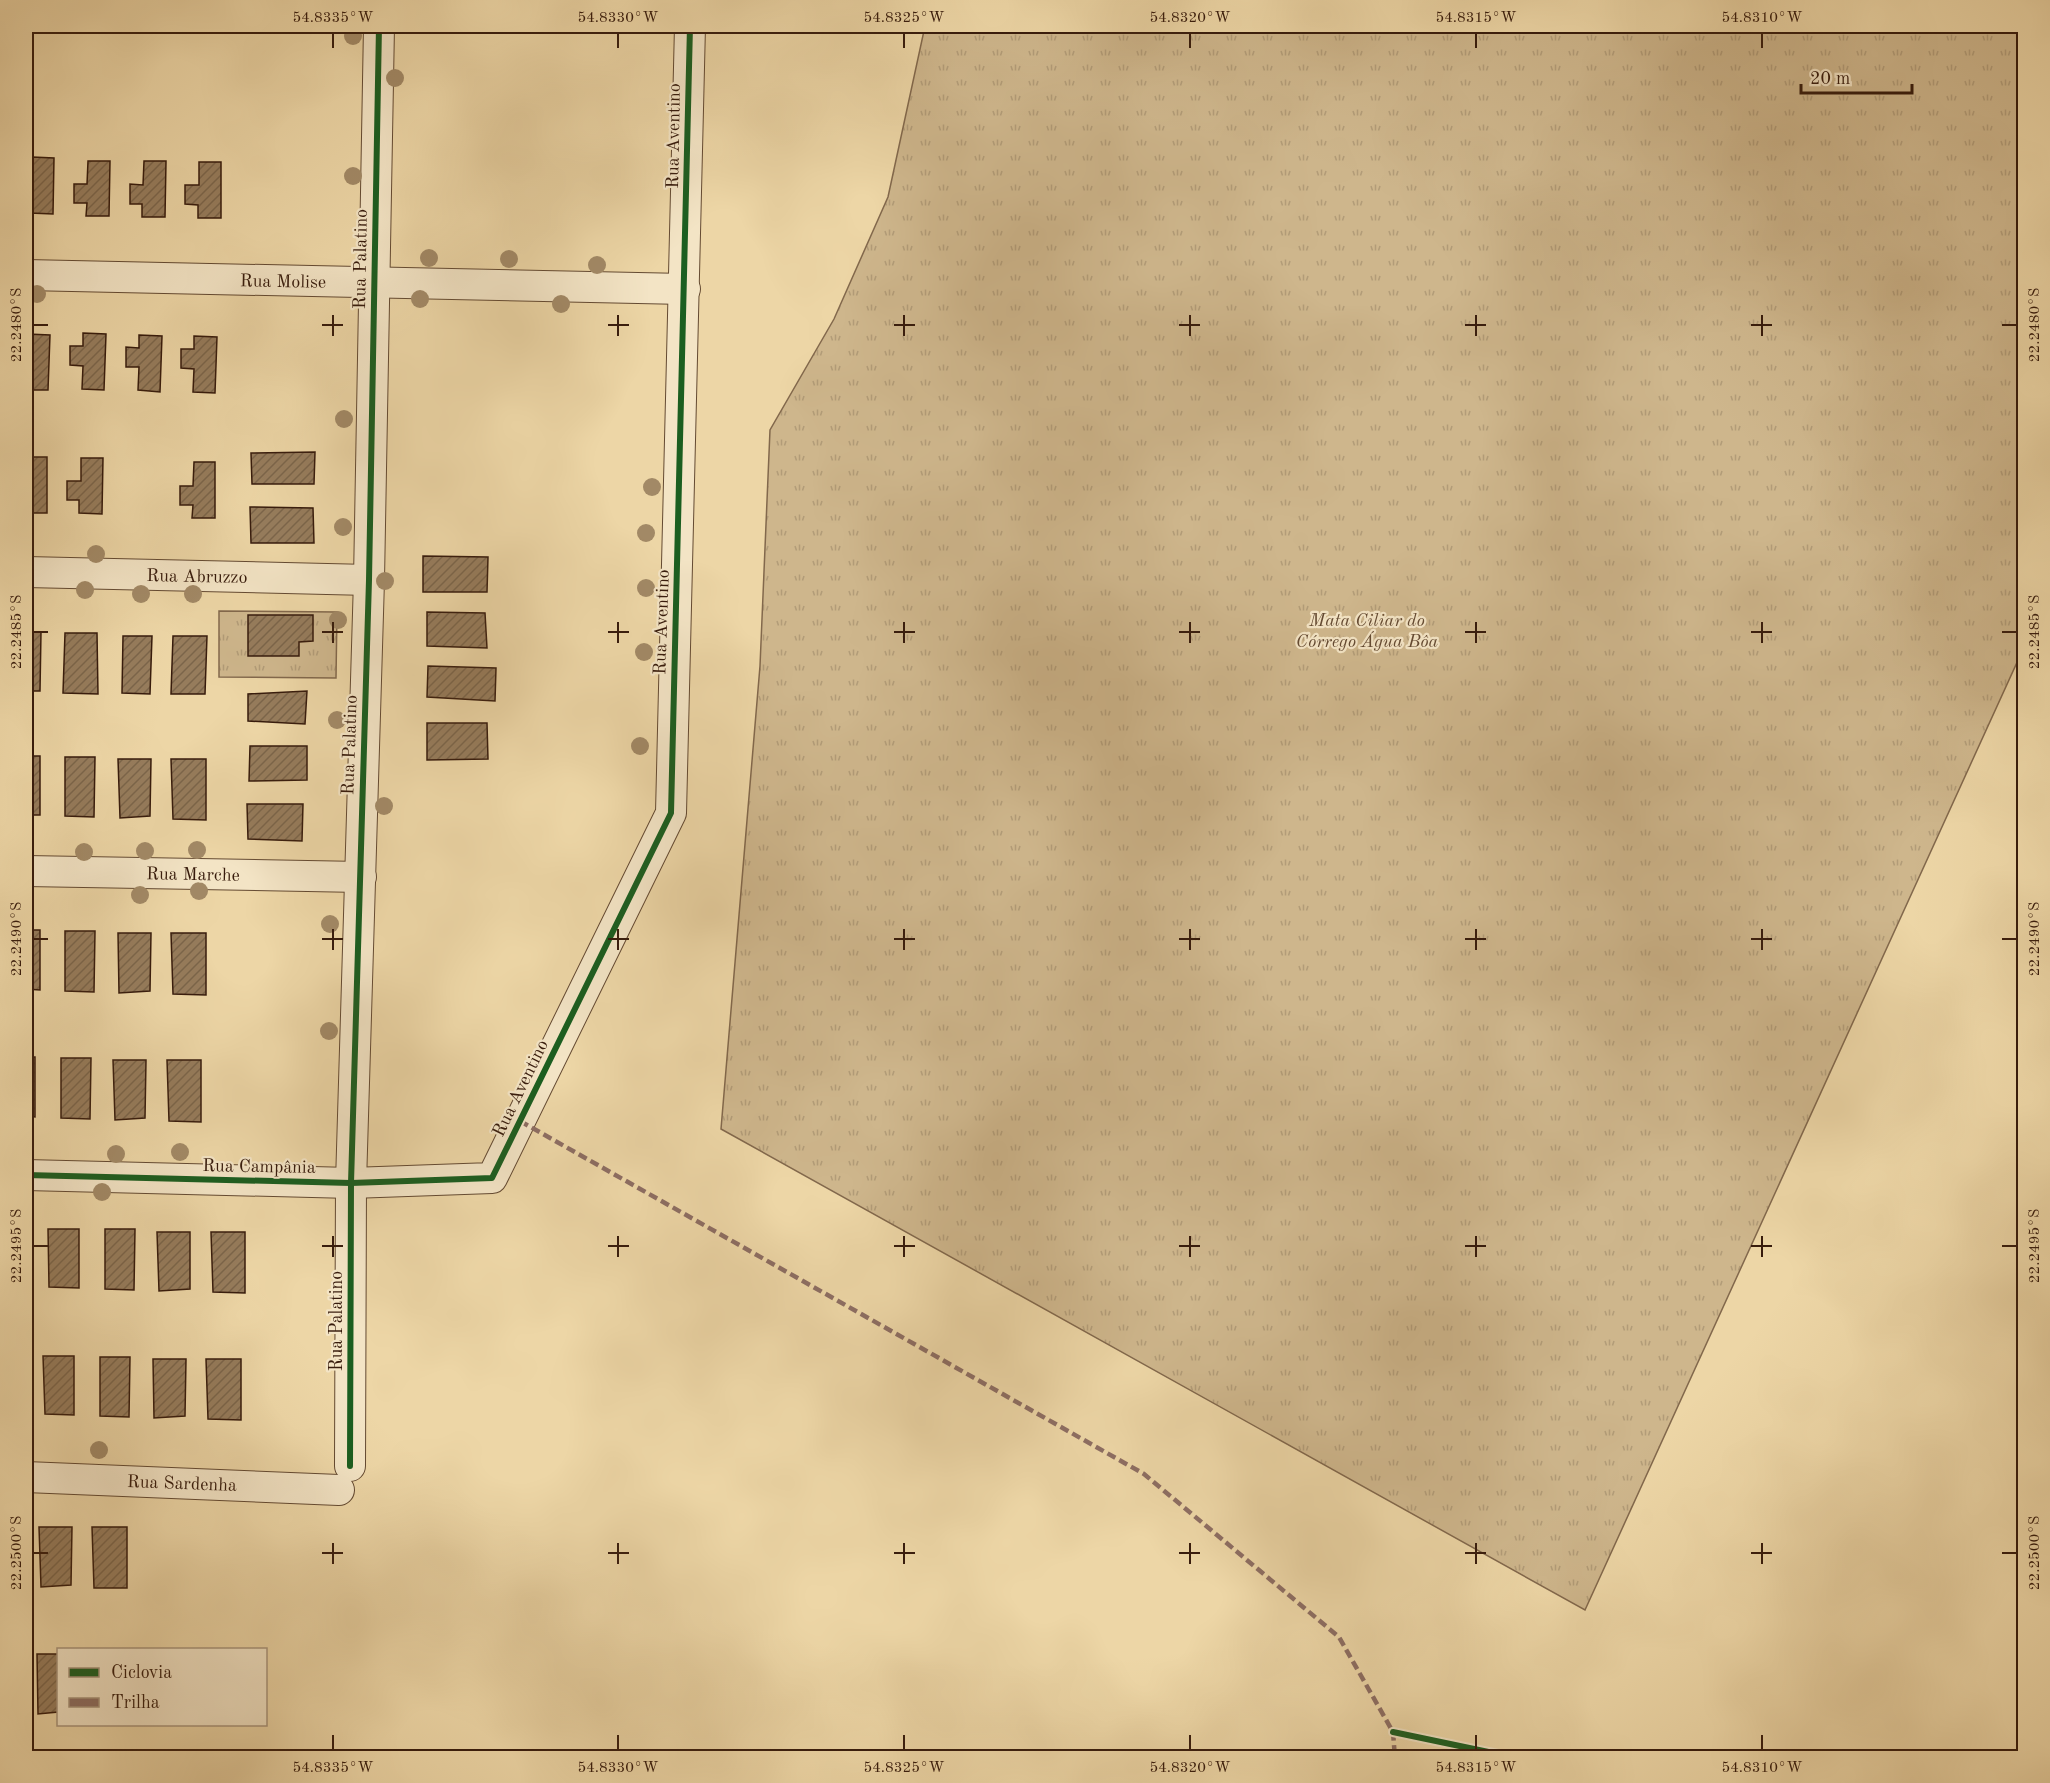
<svg xmlns="http://www.w3.org/2000/svg" width="2050" height="1783" viewBox="0 0 2050 1783" font-family="'Old Standard TT',serif">
  <style>
    .grass { fill: url(#grass-tufts); stroke: #82684c; stroke-width: 1.5 }
    .building { fill: url(#building-hatch); stroke: #371b0c; stroke-width: 1.5 }
    .lines { fill: none; stroke-linecap: round; stroke-linejoin: round }
    .minor-casing { stroke: #644a32; stroke-width: 32 }
    .minor { stroke: #f3e4c5; stroke-width: 30 }
    .quiet { stroke: #8d6e63; stroke-width: 4.5; stroke-dasharray: 9 4.5; stroke-linecap: butt }
    .cycleway-casing { stroke: #f3e4c5; stroke-width: 10 }
    .cycleway { stroke: #1b5e20; stroke-width: 6 }
    .tree { fill: #a28966 }
    .ticks { fill: none; stroke: #371b0c; stroke-width: 2 }
    .labels { text-anchor: middle; stroke-width: 4.5; stroke-linejoin: round; paint-order: stroke }
    .street-label { font-size: 18px; fill: #371b0c; stroke: #f3e4c5 }
    .park-label { font-size: 18px; font-style: italic; fill: #644a32; stroke: #f3e4c5 }
    .neatline { fill: none; stroke: #371b0c; stroke-width: 2 }
    .ticks-label { font-size: 15px; text-anchor: middle; fill: #371b0c }
  </style>
  <defs>
    <pattern id="grass-tufts" width="24" height="20" patternUnits="userSpaceOnUse" patternTransform="scale(1.5)"><rect width="24" height="20" fill="#ceb68c"/><path d="M3 7l-1-3M5 7V3M7 7l1-3M15 17l-1-3M17 17v-4M19 17l1-3" fill="none" stroke="#b29c78"/></pattern>
    <pattern id="building-hatch" width="6" height="6" patternUnits="userSpaceOnUse" patternTransform="scale(1.5)"><rect width="6" height="6" fill="#967c5c"/><path d="M-1 1l2-2M0 6l6-6M5 7l2-2" fill="none" stroke="#7b654a"/></pattern>
  </defs>
  <rect width="100%" height="100%" fill="#edd6a6"/>
  <filter id="stains"><feTurbulence type="fractalNoise" baseFrequency=".00333" numOctaves="4"/><feColorMatrix values="0 0 0 0 .2 0 0 0 0 .09 0 0 0 0 .02 0 0 0 .5 -.17"/></filter>
  <radialGradient id="worn" r=".72"><stop offset=".6" stop-color="#630" stop-opacity="0"/><stop offset="1" stop-color="#630" stop-opacity=".3"/></radialGradient>
  <!-- grass -->
  <g class="grass">
    <polygon points="925,26 2024,26 2024,647 1585,1610 721,1129 760,666 770,430 834,319 888,197"/>
    <polygon points="219,611 337,612 336,678 219,677"/>
  </g>
  <!-- building -->
  <g class="building">
    <polygon points="32,157 54,158 53,214 30,213 31,200 26,200 26,180 31,180"/>
    <polygon points="88,161 110,161 109,216 86,216 87,203 74,203 74,184 87,184"/>
    <polygon points="144,161 166,161 165,217 142,217 142,204 130,204 130,184 143,185"/>
    <polygon points="199,162 221,162 221,218 198,218 198,205 185,204 185,185 199,185"/>
    <polygon points="83,333 106,334 104,390 82,389 83,366 70,365 70,346 83,346"/>
    <polygon points="27,334 50,335 48,390 26,390 26,347"/>
    <polygon points="139,335 162,336 160,392 138,390 139,367 126,367 126,347 139,348"/>
    <polygon points="194,336 217,337 215,393 193,392 194,369 181,368 181,349 194,349"/>
    <polygon points="315,452 314,484 252,484 251,453"/>
    <rect x="26" y="457" width="21" height="56"/>
    <polygon points="81,458 103,458 102,514 79,513 79,500 67,500 67,481 81,481"/>
    <polygon points="194,462 215,462 215,518 192,518 193,505 180,505 180,486 193,486"/>
    <polygon points="250,507 313,508 314,543 251,543"/>
    <polygon points="423,556 488,557 487,592 423,592"/>
    <polygon points="427,612 485,613 487,648 427,646"/>
    <polygon points="248,615 313,615 313,641 299,642 299,656 248,656"/>
    <polygon points="26,632 41,632 40,691 26,691"/>
    <polygon points="65,633 97,633 98,694 63,693"/>
    <polygon points="123,636 152,636 150,694 122,693"/>
    <polygon points="173,636 207,636 205,694 171,694"/>
    <polygon points="428,666 496,668 495,701 427,697"/>
    <polygon points="307,691 305,724 248,721 248,694"/>
    <polygon points="427,723 487,723 488,759 427,760"/>
    <polygon points="250,746 307,746 307,780 249,781"/>
    <rect x="26" y="756" width="14" height="59"/>
    <polygon points="65,757 95,757 94,817 65,816"/>
    <polygon points="118,759 151,759 150,816 120,818"/>
    <polygon points="171,759 206,759 206,820 173,819"/>
    <polygon points="247,804 303,804 302,841 248,839"/>
    <polygon points="26,930 40,930 40,990 26,989"/>
    <polygon points="65,931 95,931 94,992 65,991"/>
    <polygon points="118,933 151,933 150,991 119,993"/>
    <polygon points="171,933 206,933 206,995 173,994"/>
    <polygon points="26,1057 35,1057 35,1117 26,1116"/>
    <polygon points="61,1058 91,1058 90,1119 61,1118"/>
    <polygon points="113,1060 146,1060 145,1118 115,1120"/>
    <polygon points="167,1060 201,1060 201,1122 169,1121"/>
    <polygon points="48,1229 79,1229 79,1288 49,1287"/>
    <polygon points="105,1229 135,1229 134,1290 105,1289"/>
    <polygon points="157,1232 190,1232 190,1289 159,1291"/>
    <polygon points="211,1232 245,1232 245,1293 213,1292"/>
    <polygon points="43,1356 74,1356 74,1415 45,1414"/>
    <polygon points="100,1357 130,1357 129,1417 100,1416"/>
    <polygon points="153,1359 186,1359 185,1416 154,1418"/>
    <polygon points="206,1359 241,1359 241,1420 208,1419"/>
    <polygon points="39,1527 72,1527 71,1585 41,1587"/>
    <polygon points="92,1527 127,1527 127,1588 94,1588"/>
    <polygon points="37,1654 58,1654 58,1712 38,1714"/>
  </g>
  <g class="lines">
    <!-- minor casing -->
    <g class="minor-casing">
      <g id="minor">
        <polyline points="26,275 685,289"/>
        <polyline points="26,572 369,580"/>
        <polyline points="26,871 361,877"/>
        <polyline points="26,1175 351,1183 492,1178 671,813 690,26"/>
        <polyline points="350,1466 351,1183 369,580 379,26"/>
        <polyline points="26,1477 339,1490"/>
      </g>
    </g>
    <!-- minor -->
    <use href="#minor" class="minor"/>
    <!-- quiet -->
    <polyline class="quiet" points="520,1121 1144,1474 1339,1637 1393,1732 1395,1758"/>
    <!-- cycleway casing -->
    <g class="cycleway-casing">
      <g id="cycleway">
        <polyline points="26,1175 351,1183 492,1178 671,813 690,26"/>
        <polyline points="350,1466 351,1183 369,580 379,26"/>
        <polyline points="1393,1732 1517,1758"/>
      </g>
    </g>
    <!-- cycleway -->
    <use href="#cycleway" class="cycleway"/>
  </g>
  <!-- trees -->
  <g class="tree">
    <circle cx="353" cy="36" r="9"/>
    <circle cx="395" cy="78" r="9"/>
    <circle cx="353" cy="176" r="9"/>
    <circle cx="429" cy="258" r="9"/>
    <circle cx="509" cy="259" r="9"/>
    <circle cx="597" cy="265" r="9"/>
    <circle cx="37" cy="294" r="9"/>
    <circle cx="420" cy="299" r="9"/>
    <circle cx="561" cy="304" r="9"/>
    <circle cx="344" cy="419" r="9"/>
    <circle cx="652" cy="487" r="9"/>
    <circle cx="343" cy="527" r="9"/>
    <circle cx="646" cy="533" r="9"/>
    <circle cx="96" cy="554" r="9"/>
    <circle cx="385" cy="581" r="9"/>
    <circle cx="646" cy="588" r="9"/>
    <circle cx="85" cy="590" r="9"/>
    <circle cx="141" cy="594" r="9"/>
    <circle cx="193" cy="594" r="9"/>
    <circle cx="338" cy="620" r="9"/>
    <circle cx="644" cy="652" r="9"/>
    <circle cx="337" cy="720" r="9"/>
    <circle cx="640" cy="746" r="9"/>
    <circle cx="384" cy="806" r="9"/>
    <circle cx="197" cy="850" r="9"/>
    <circle cx="145" cy="851" r="9"/>
    <circle cx="84" cy="852" r="9"/>
    <circle cx="199" cy="891" r="9"/>
    <circle cx="140" cy="895" r="9"/>
    <circle cx="330" cy="924" r="9"/>
    <circle cx="329" cy="1031" r="9"/>
    <circle cx="180" cy="1152" r="9"/>
    <circle cx="116" cy="1154" r="9"/>
    <circle cx="102" cy="1192" r="9"/>
    <circle cx="99" cy="1450" r="9"/>
  </g>
  <!-- ticks -->
  <path class="ticks" d="M333,33V48M618,33V48M904,33V48M1190,33V48M1476,33V48M1762,33V48M333,315V336M618,315V336M904,315V336M1190,315V336M1476,315V336M1762,315V336M33,325H48M322,325H343M608,325H629M894,325H915M1179,325H1200M1465,325H1486M1751,325H1772M2002,325H2017M333,622V643M618,622V643M904,622V643M1190,622V643M1476,622V643M1762,622V643M33,632H48M322,632H343M608,632H629M894,632H915M1179,632H1200M1465,632H1486M1751,632H1772M2002,632H2017M333,929V950M618,929V950M904,929V950M1190,929V950M1476,929V950M1762,929V950M33,939H48M322,939H343M608,939H629M894,939H915M1179,939H1200M1465,939H1486M1751,939H1772M2002,939H2017M333,1236V1257M618,1236V1257M904,1236V1257M1190,1236V1257M1476,1236V1257M1762,1236V1257M33,1246H48M322,1246H343M608,1246H629M894,1246H915M1179,1246H1200M1465,1246H1486M1751,1246H1772M2002,1246H2017M333,1543V1564M618,1543V1564M904,1543V1564M1190,1543V1564M1476,1543V1564M1762,1543V1564M33,1553H48M322,1553H343M608,1553H629M894,1553H915M1179,1553H1200M1465,1553H1486M1751,1553H1772M2002,1553H2017M333,1735V1750M618,1735V1750M904,1735V1750M1190,1735V1750M1476,1735V1750M1762,1735V1750"/>
  <g class="labels">
    <!-- street labels -->
    <g class="street-label">
      <text transform="translate(673 136) rotate(-89)" y="6">Rua Aventino</text>
      <text transform="translate(360 259) rotate(-89)" y="6">Rua Palatino</text>
      <text transform="translate(283 281) rotate(1)" y="6">Rua Molise</text>
      <text transform="translate(197 576) rotate(1)" y="6">Rua Abruzzo</text>
      <text transform="translate(661 622) rotate(-88)" y="6">Rua Aventino</text>
      <text transform="translate(349 745) rotate(-88)" y="6">Rua Palatino</text>
      <text transform="translate(193 874) rotate(1)" y="6">Rua Marche</text>
      <text transform="translate(520 1088) rotate(-64)" y="6">Rua Aventino</text>
      <text transform="translate(259 1166) rotate(1)" y="6">Rua Campânia</text>
      <text transform="translate(336 1321) rotate(-90)" y="6">Rua Palatino</text>
      <text transform="translate(182 1483) rotate(2)" y="6">Rua Sardenha</text>
    </g>
    <!-- park labels -->
    <g class="park-label">
      <text x="1367" y="626">Mata Ciliar do<tspan x="1367" dy="21">Córrego Água Bôa</tspan></text>
    </g>
  </g>
  <!-- margin -->
  <rect width="2050" height="1783" fill="none" stroke="#edd6a6" stroke-width="66"/>
  <!-- legend -->
  <rect x="57" y="1648" width="210" height="78" fill="#f3e4c5" stroke="#a8947b" stroke-width="1.5"/>
  <rect x="69" y="1668" width="30" height="9" fill="#1b5e20" stroke="#a8947b" stroke-width="1.5"/>
  <text x="111" y="1678" font-size="18" fill="#371b0c">Ciclovia</text>
  <rect x="69" y="1698" width="30" height="9" fill="#8d6e63" stroke="#a8947b" stroke-width="1.5"/>
  <text x="111" y="1708" font-size="18" fill="#371b0c">Trilha</text>
  <!-- scale -->
  <path d="M1801 84v9h111v-9" fill="none" stroke="#371b0c" stroke-width="3"/>
  <text x="1810" y="84" font-size="18" fill="#371b0c" stroke="#f3e4c5" stroke-width="4.5" paint-order="stroke">20 m</text>
  <rect x="33" y="33" width="1984" height="1717" class="neatline"/>
  <g class="ticks-label">
    <text x="333" y="22">54.8335°W</text>
    <text x="618" y="22">54.8330°W</text>
    <text x="904" y="22">54.8325°W</text>
    <text x="1190" y="22">54.8320°W</text>
    <text x="1476" y="22">54.8315°W</text>
    <text x="1762" y="22">54.8310°W</text>
    <text transform="translate(16 325) rotate(-90)" y="5">22.2480°S</text>
    <text transform="translate(2034 325) rotate(-90)" y="5">22.2480°S</text>
    <text transform="translate(16 632) rotate(-90)" y="5">22.2485°S</text>
    <text transform="translate(2034 632) rotate(-90)" y="5">22.2485°S</text>
    <text transform="translate(16 939) rotate(-90)" y="5">22.2490°S</text>
    <text transform="translate(2034 939) rotate(-90)" y="5">22.2490°S</text>
    <text transform="translate(16 1246) rotate(-90)" y="5">22.2495°S</text>
    <text transform="translate(2034 1246) rotate(-90)" y="5">22.2495°S</text>
    <text transform="translate(16 1553) rotate(-90)" y="5">22.2500°S</text>
    <text transform="translate(2034 1553) rotate(-90)" y="5">22.2500°S</text>
    <text x="333" y="1772">54.8335°W</text>
    <text x="618" y="1772">54.8330°W</text>
    <text x="904" y="1772">54.8325°W</text>
    <text x="1190" y="1772">54.8320°W</text>
    <text x="1476" y="1772">54.8315°W</text>
    <text x="1762" y="1772">54.8310°W</text>
  </g>
  <rect width="100%" height="100%" filter="url(#stains)"/>
  <rect width="100%" height="100%" fill="url(#worn)"/>
</svg>
